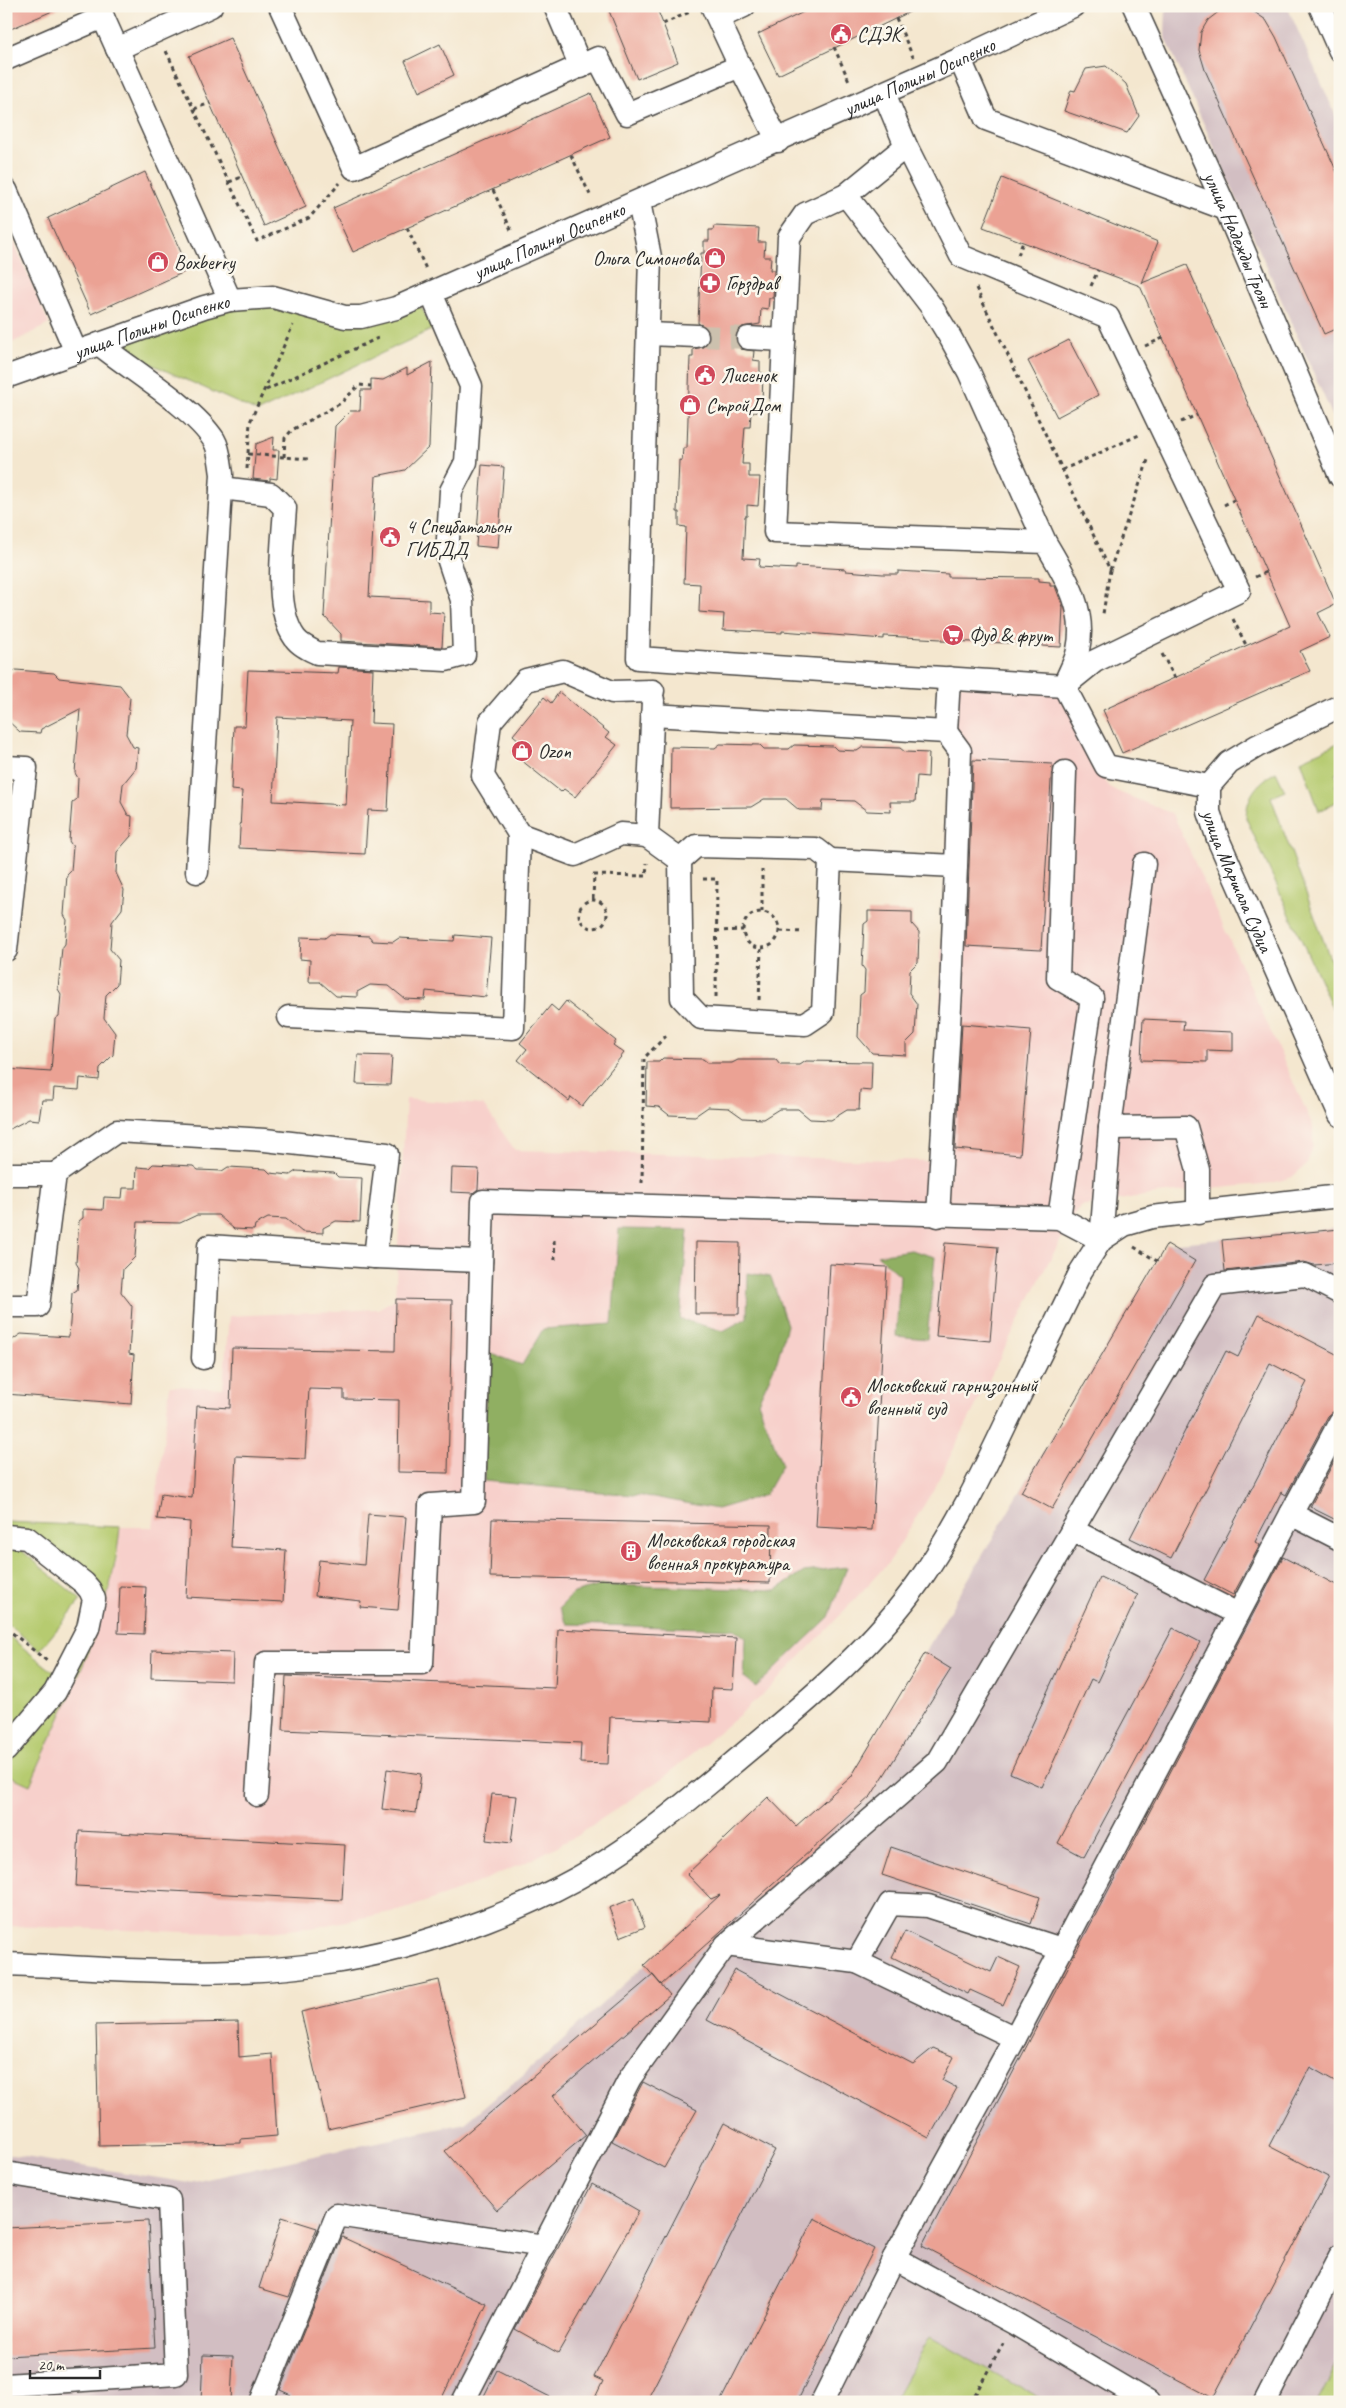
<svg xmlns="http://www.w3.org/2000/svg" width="1346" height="2408" viewBox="0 0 1346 2408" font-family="Caveat,sans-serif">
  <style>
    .built { fill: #f7d0cb }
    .industrial { fill: #d2bec2 }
    .green { fill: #b6cb6f; stroke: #707b4d }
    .forest { fill: #90af62; stroke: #5e6d46 }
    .building { fill: #eba294; fill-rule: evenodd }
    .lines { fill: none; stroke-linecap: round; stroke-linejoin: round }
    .minor-tunnel { stroke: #ccc1ae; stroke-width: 22; stroke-dasharray: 22 11; stroke-linecap: butt }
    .minor-casing { stroke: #494744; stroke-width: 25 }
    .path { stroke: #494744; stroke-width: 3; stroke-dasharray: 4 4; stroke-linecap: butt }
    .minor { stroke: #fff; stroke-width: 22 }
    .labels { text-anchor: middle; stroke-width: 5; stroke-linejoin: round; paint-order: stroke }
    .poi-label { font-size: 20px; fill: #2b2b2b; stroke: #fbf7ec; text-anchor: start }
    .street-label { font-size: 20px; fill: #2b2b2b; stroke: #fbf7ec }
  </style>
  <rect width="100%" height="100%" fill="#fbf7ec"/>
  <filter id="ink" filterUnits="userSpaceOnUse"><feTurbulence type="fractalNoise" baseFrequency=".02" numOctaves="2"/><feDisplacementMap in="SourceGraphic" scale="10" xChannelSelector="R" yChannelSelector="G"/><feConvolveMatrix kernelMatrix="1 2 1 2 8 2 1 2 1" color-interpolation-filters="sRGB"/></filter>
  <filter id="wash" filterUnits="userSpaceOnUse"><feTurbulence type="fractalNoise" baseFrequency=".0096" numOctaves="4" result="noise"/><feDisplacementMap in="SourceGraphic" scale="20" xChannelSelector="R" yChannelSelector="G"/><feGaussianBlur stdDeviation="1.12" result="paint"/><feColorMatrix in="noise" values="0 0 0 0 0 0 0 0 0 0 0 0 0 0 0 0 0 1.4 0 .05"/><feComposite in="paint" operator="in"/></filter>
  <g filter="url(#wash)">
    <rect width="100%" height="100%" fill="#f4e7cf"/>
    <!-- built -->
    <g class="built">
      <polygon points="6,223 49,324 6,346"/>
      <polygon points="954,685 1061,689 1109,788 1173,814 1313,1126 1313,1146 1307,1164 1292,1177 1272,1183 1157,1194 1080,1206 1049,1261 932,1492 889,1562 830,1626 762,1696 667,1775 576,1836 531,1860 462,1889 405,1909 317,1927 267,1932 217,1933 6,1926 6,1774 29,1785 117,1560 120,1527 153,1527 170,1386 223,1388 229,1316 378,1309 395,1299 406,1099 483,1105 515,1150 933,1161"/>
    </g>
    <!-- industrial -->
    <g class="industrial">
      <polygon points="1166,6 1287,6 1340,125 1340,433 1165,36"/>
      <polygon points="1340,1228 1340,2402 6,2402 6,2154 190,2183 465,2123 536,2064 851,1777 1167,1244"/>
    </g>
    <!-- green -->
    <g class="green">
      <polygon points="254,304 421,307 433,329 258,412 113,347 206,314"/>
      <polygon points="1340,742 1340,772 1335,774 1340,783 1335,785 1340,794 1340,800 1319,811 1301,760"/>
      <path d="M1276,772L1285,791L1271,797L1340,986V1025L1246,818C1247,795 1257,783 1276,772Z"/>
      <path d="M6,1522L120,1527C112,1619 66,1701 30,1785L6,1774V1759L100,1611L6,1528Z"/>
      <polygon points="16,1546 81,1600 40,1650 6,1623 6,1557"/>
      <polygon points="6,1634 56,1674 6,1740"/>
      <polygon points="930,2337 1046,2402 893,2402"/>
      <polygon points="1340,2358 1340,2402 1317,2402"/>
    </g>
    <!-- forest -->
    <g class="forest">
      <polygon points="619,1229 688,1230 680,1319 723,1331 747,1318 748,1273 771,1277 787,1325 777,1361 758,1402 782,1465 765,1495 717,1509 654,1497 484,1481 486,1352 522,1365 543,1329 612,1324"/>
      <polygon points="911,1250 935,1257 927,1339 896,1336 900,1275 877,1255"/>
      <polygon points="847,1567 829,1617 756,1687 744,1678 746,1638 734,1629 567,1624 559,1608 574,1593 602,1585 776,1590 804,1572"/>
    </g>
    <g id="blocks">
      <!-- building -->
      <g class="building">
        <polygon points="6,6 64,6 6,31"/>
        <polygon points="607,6 656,6 678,62 637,79"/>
        <polygon points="816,6 922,6 778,75 758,34"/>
        <polygon points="1237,7 1250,9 1266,20 1276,37 1340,179 1340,327 1324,334 1205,70 1199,50 1201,32 1208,20 1221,10"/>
        <polygon points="230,38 306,207 264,226 189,56"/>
        <polygon points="440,44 454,75 419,92 405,61"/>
        <polygon points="1106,66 1126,84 1139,116 1127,133 1064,111 1071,90 1075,91 1086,69"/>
        <polygon points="591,93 610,137 353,252 333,208"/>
        <polygon points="145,172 189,270 91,314 48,218"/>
        <polygon points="1002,178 1158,242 1142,283 1187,265 1336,604 1318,613 1330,637 1300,651 1310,671 1122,753 1103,710 1290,626 1140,286 983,227"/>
        <polygon points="714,226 759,228 758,242 765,242 764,257 771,257 770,270 774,270 773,298 769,298 768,309 761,308 760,324 742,327 735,337 736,343 740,349 754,351 753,360 760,361 760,373 763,373 762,402 758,401 757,412 751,412 750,427 745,427 742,464 749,464 749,477 760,477 758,506 747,505 747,516 745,516 743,558 760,559 759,567 796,569 796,566 846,569 846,571 883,574 898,574 898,571 948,574 948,577 1039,578 1039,581 1050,582 1050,586 1055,586 1063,607 1061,647 1042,646 1043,644 941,641 941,639 884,636 884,639 782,631 782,633 723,630 724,614 699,612 700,584 684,583 686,527 679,526 679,512 677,512 679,460 682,461 683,448 687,448 690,357 693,357 693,349 703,347 710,337 708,330 698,323 701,253 704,253 704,241 709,241 709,230 713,230"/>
        <polygon points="1069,340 1098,395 1057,417 1028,361"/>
        <polygon points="432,362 429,447 405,470 376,476 369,597 429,600 429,612 444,613 442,647 341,641 341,634 324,616 335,426 350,411 360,411 361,390 371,390 371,379 383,380 407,368 407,375"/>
        <polygon points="274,437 273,450 279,450 277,479 270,478 270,481 253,479 256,444"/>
        <polygon points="482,465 504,467 498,548 476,546"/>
        <path d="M339,667L373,669L371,723L392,724L388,811L368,810L365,854L239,848L242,791L231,790L234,726H245L248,670L338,673ZM277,717L350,721L346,805L273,801Z"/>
        <polygon points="16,670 54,673 59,678 120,685 130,698 126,734 133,747 138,748 136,768 123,784 121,802 128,815 132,816 131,836 117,852 116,873 124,890 122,909 112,922 110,949 119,960 117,984 106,995 104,1018 115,1033 113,1055 100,1068 99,1080 80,1078 79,1090 54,1088 53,1100 42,1100 39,1120 29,1119 6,1131 6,1069 51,1072 55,1019 59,1016 61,994 58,989 62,948 65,944 67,920 64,915 67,875 71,871 73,847 69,841 72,803 77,799 78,778 75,773 80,709 41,729 40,733 20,732 6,719 6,676"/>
        <polygon points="559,692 609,733 606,737 617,745 575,797 564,789 561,792 511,752 520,741 513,735 544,697 551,703"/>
        <polygon points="720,744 760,745 764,749 789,749 794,745 833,746 837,750 857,751 863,747 900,748 905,752 929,753 928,777 917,776 915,802 890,802 891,812 867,811 854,801 823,800 822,810 799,810 786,799 764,799 751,807 670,808 671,747 715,748"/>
        <polygon points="973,760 1052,764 1041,950 966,946"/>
        <polygon points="868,911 912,912 912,924 919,932 918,962 910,970 909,993 917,1004 915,1034 906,1043 906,1055 872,1053 858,1037 860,995 864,992 865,970 862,966 864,924 868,921"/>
        <polygon points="330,934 369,936 373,941 393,942 399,938 454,941 455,935 491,938 486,997 426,991 425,1000 405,999 389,986 370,985 357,992 357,997 336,996 320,982 309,982 310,960 300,959 301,937 325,938"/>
        <polygon points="566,1001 616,1041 613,1045 624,1053 582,1106 571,1097 569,1101 518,1060 527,1049 520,1043 551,1005 558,1011"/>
        <polygon points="1143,1019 1184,1021 1183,1030 1233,1032 1233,1051 1207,1050 1207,1062 1141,1060"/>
        <polygon points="962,1024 1031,1030 1020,1155 955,1149"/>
        <polygon points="358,1055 392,1056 390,1085 356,1084"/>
        <polygon points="663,1058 703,1059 708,1063 732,1063 738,1060 776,1060 780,1065 800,1065 806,1061 872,1062 871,1091 860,1090 859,1110 847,1110 831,1120 810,1119 798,1109 779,1109 763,1119 743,1118 729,1108 708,1107 695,1116 669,1115 659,1107 646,1106 647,1062 659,1062"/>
        <polygon points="153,1164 193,1166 198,1170 222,1171 228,1167 266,1169 270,1173 290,1175 296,1171 334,1173 338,1177 362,1178 360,1222 336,1221 323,1228 323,1233 302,1232 286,1219 268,1218 255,1225 254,1230 234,1229 218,1215 197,1215 180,1223 138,1222 135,1257 123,1269 121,1292 132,1306 129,1354 134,1355 131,1404 6,1394 6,1344 21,1334 69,1337 72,1293 77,1290 79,1268 76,1263 79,1221 83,1218 83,1209 103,1210 104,1197 122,1198 123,1188 136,1188 137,1167 149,1168"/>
        <polygon points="452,1168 479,1169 478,1189 473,1193 451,1192"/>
        <polygon points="1340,1229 1340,1263 1314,1265 1304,1262 1225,1271 1222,1240"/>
        <polygon points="696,1242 740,1243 739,1314 695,1314"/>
        <polygon points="945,1243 998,1247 990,1341 936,1336"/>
        <polygon points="1167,1244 1195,1261 1052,1509 1021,1492"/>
        <polygon points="830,1264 887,1267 872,1530 816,1527"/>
        <polygon points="396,1299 452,1300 448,1473 398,1472 399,1400 344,1399 344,1390 309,1389 305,1459 236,1456 231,1547 286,1550 283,1602 186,1597 190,1522 157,1519 161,1494 192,1498 197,1406 230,1408 232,1348 395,1351"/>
        <polygon points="1259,1314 1340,1356 1340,1409 1334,1411 1328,1416 1286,1495 1281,1492 1255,1542 1260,1545 1233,1595 1204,1580 1307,1382 1270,1363 1171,1558 1130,1538 1226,1351 1238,1357"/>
        <polygon points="1340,1450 1340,1522 1310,1507"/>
        <polygon points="368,1514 406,1517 398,1610 360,1607 361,1601 315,1596 319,1560 364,1565"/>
        <polygon points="492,1519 771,1525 770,1583 490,1577"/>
        <polygon points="1283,1557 1340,1587 1340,2084 1310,2067 1269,2146 1329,2177 1213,2398 922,2246"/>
        <polygon points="1100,1577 1138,1595 1097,1682 1091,1679 1042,1787 1010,1773"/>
        <polygon points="120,1586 146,1587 144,1634 118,1633"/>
        <polygon points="1173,1628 1200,1642 1084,1857 1058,1843"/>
        <polygon points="558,1629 736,1638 733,1689 712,1688 711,1722 610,1717 608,1764 580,1763 581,1743 283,1730 286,1676 555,1688"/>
        <polygon points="152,1650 233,1653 232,1681 151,1678"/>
        <polygon points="925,1653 951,1669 871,1796 661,1985 644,1965 720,1895 711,1899 687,1874 768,1797 796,1826 851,1777"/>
        <polygon points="387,1769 421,1774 416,1813 382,1809"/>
        <polygon points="492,1794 517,1796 511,1843 486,1840"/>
        <polygon points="79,1831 345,1845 342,1900 76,1886"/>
        <polygon points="891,1847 1040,1897 1031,1924 882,1875"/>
        <polygon points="634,1898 645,1927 620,1937 609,1908"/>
        <polygon points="905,1931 991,1972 998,1957 1020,1967 1003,2005 970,1990 968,1994 892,1957"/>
        <polygon points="735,1970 913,2064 933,2048 954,2057 942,2080 957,2088 929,2138 707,2020"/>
        <polygon points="653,1975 670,1995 553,2096 586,2135 497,2210 445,2151"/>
        <polygon points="439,1980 466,2097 328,2129 301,2012"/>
        <polygon points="238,2022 239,2057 272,2054 277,2136 241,2139 241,2143 99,2146 96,2025"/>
        <polygon points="643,2082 697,2110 664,2168 612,2141"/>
        <polygon points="724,2123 775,2150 646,2402 593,2402 603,2381 594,2377"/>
        <polygon points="592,2184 639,2211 558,2353 515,2329"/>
        <polygon points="282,2217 317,2228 289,2297 259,2288"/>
        <polygon points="814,2218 874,2249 797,2402 720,2402"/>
        <polygon points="148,2221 155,2348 6,2356 6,2228"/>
        <polygon points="342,2237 487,2304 440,2402 288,2402 291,2395 280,2390"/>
        <polygon points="203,2355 233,2356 231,2402 201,2402"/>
        <polygon points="497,2370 560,2402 481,2402"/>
      </g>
    </g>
  </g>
  <g filter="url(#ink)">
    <use href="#blocks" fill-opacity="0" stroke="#494744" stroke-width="1"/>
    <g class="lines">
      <!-- minor-tunnel -->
      <polyline class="minor-tunnel" points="697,336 748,338"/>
      <!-- minor casing -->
      <g class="minor-casing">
        <g id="minor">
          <polyline points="98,6 230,300"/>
          <polyline points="280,6 354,168 598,58 627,114 740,66 778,141"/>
          <polyline points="555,6 581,67"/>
          <polyline points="712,6 740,66"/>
          <path id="s1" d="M1134,6L1226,209L1340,476"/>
          <polyline points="1320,6 1340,51"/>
          <polyline points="718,18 744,6"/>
          <polyline points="117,49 211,6"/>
          <polyline points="6,59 103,17"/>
          <polyline points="960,59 986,119 1226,209"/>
          <polyline points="884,93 906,146 961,256 1108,317 1239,591 1095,661 1064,686 1106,766 1209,786"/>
          <polyline points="6,190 76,352"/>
          <polyline points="846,195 931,306 950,337 969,372 1045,542"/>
          <path d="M639,202L650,257L638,658L1064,686C1068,674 1076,662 1078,650C1087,609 1065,576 1045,542L775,532L789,237L805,214L846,195L906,146"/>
          <polyline points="648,334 697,336"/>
          <polyline points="748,338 784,340"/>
          <path d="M99,344C131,370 193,407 214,440C220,450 220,463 222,474L197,872"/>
          <path id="s2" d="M6,377L204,307L230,300L273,297L345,317H361L396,308L960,59L1073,6"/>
          <path d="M221,488L271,494L285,508C283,544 273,608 295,638C300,645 309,649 317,653L446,660L464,655L462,600L447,555L451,491L466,462L471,386L431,293"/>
          <polyline points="653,700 647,836 680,860"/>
          <path id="s3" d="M1340,706L1257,746L1229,763L1209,786V812L1218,839L1340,1115"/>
          <polyline points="652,715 946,732 960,751 956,866 830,860"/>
          <polyline points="946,732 949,678"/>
          <polyline points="6,767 26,768 6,950"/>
          <polyline points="647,836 621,834 575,855 519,834 483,776 490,722 526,680 563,671 612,692 653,691"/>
          <polygon points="696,846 816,849 830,860 823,1012 805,1024 701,1018 682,998 680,860"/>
          <polyline points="1144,864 1110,1128 1186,1127 1198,1170 1198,1213"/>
          <polyline points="289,1017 513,1028 519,834"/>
          <polyline points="6,1174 55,1174"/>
          <polyline points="938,1216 951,990 956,866"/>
          <polyline points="1059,1218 1092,998 1058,978 1065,772"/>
          <polyline points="1101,1240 1124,1225 1152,1217 1340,1196"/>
          <polyline points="6,1306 38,1306 55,1174 117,1131 265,1140 387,1154 375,1257"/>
          <polyline points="203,1358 209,1246 375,1257 481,1261"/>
          <polyline points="1291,1514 1340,1422"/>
          <polyline points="1072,1530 1238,1614"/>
          <polyline points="6,1536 27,1538 84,1583 90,1590 94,1599 88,1628 55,1692 6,1750"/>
          <polyline points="257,1795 266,1663 422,1663 430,1505 474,1502 483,1201 1059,1218 1101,1240"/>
          <polyline points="726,1945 857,1962"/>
          <path d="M6,1964C110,1968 217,1979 321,1964C426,1949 552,1903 637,1840C679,1810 717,1776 757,1743C815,1695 876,1643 920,1580C956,1528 983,1472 1010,1415C1034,1367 1058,1319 1081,1271L1101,1240L1110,1128"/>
          <polyline points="1015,2038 857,1962 890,1904 928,1906 1061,1949"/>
          <polyline points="6,2173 169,2200 176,2374 6,2385"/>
          <polyline points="261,2402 337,2215 544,2246"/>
          <polyline points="463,2402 630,2078 726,1945 937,1762 1215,1285 1305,1275 1340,1293"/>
          <polyline points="822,2402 894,2258"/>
          <polyline points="1148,2402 1014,2323 894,2258 1015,2038 1291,1514 1340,1539"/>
          <polyline points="1265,2402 1340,2256"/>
        </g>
      </g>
      <!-- path -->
      <g class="path">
        <polyline points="896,18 913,57"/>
        <polyline points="663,24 692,11"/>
        <polyline points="834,47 850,83"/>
        <polyline points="166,51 257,241 309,218 340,183"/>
        <polyline points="194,109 210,103"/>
        <polyline points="571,155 591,197"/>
        <polyline points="229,182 242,177"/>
        <polyline points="493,190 512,232"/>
        <polyline points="407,228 427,271"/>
        <polyline points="1018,255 1023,242"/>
        <polyline points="1091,286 1098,270"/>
        <polyline points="976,288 1110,570 1103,614"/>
        <polyline points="1145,346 1163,338"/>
        <polyline points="266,390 378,338"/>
        <polyline points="1181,422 1197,415"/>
        <polyline points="248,454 308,459"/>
        <polyline points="284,457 285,438 292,430 341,403 359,385 371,386"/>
        <polyline points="247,469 250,422 293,325"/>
        <polyline points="1062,470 1139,435"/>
        <polyline points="1224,505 1234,500"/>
        <polyline points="1110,570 1149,457"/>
        <polyline points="1255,577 1266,572"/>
        <polyline points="1233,619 1246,645"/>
        <polyline points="1162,654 1175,678"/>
        <polyline points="703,879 717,879 716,997"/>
        <polyline points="593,899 594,875 646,876 647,863"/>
        <circle cx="593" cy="914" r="14"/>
        <circle cx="761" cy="930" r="18"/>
        <polyline points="762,912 762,870"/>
        <polyline points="716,931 743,930"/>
        <polyline points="780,931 804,932"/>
        <polyline points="759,1000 761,949"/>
        <polyline points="642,1183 644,1058 667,1035"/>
        <polyline points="554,1240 555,1260"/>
        <polyline points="1134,1247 1157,1261"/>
        <polyline points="6,1628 47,1661"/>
        <polyline points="971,2402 1003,2343"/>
        <polyline points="1089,2402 1089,2394"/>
      </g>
      <!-- minor -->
      <use href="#minor" class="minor"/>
    </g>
  </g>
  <!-- icons -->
  <defs>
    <g id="civic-disc" transform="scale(1.125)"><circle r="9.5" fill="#d1495b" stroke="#fbf7ec"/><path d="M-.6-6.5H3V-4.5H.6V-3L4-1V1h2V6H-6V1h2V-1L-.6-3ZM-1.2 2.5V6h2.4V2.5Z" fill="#fff"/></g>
    <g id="shop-disc" transform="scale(1.125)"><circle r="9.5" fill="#d1495b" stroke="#fbf7ec"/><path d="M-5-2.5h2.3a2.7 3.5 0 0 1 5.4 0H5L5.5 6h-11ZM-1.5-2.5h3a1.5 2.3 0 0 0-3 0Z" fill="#fff"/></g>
    <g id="pharmacy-disc" transform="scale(1.125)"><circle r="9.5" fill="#d1495b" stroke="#fbf7ec"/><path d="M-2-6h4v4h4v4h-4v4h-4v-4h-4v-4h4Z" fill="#fff"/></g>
    <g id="supermarket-disc" transform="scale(1.125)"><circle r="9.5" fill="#d1495b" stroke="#fbf7ec"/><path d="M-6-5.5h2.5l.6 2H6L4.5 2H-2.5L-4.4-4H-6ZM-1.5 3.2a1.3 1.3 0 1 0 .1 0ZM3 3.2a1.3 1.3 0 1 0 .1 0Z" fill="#fff"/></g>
    <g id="building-disc" transform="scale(1.125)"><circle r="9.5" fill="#d1495b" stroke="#fbf7ec"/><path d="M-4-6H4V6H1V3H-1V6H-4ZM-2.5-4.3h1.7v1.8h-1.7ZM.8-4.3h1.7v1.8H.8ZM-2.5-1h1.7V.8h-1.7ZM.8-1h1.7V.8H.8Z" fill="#fff"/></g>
  </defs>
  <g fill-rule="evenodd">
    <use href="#civic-disc" x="841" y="34"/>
    <use href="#shop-disc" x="715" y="258"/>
    <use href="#shop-disc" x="158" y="262"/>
    <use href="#pharmacy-disc" x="710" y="283"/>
    <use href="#civic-disc" x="705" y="375"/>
    <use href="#shop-disc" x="690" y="405"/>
    <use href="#civic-disc" x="390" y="537"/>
    <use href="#supermarket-disc" x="953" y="635"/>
    <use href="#shop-disc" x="522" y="751"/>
    <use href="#civic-disc" x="851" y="1397"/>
    <use href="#building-disc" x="631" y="1551"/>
  </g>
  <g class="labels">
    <!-- poi labels -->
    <g class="poi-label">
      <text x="857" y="41">СДЭК</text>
      <text x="699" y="265" text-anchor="end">Ольга Симонова</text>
      <text x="174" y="269">Boxberry</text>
      <text x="726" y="290">Горздрав</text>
      <text x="721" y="382">Лисенок</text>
      <text x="706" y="412">СтройДом</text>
      <text x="406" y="533">4 Спецбатальон<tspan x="406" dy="23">ГИБДД</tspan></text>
      <text x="969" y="642">Фуд &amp; фрут</text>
      <text x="538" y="758">Ozon</text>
      <text x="867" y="1392">Московский гарнизонный<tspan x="867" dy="23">военный суд</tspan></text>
      <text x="647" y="1547">Московская городская<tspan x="647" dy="23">военная прокуратура</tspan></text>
    </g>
    <!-- street labels -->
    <g class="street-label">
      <text dy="7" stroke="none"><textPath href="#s2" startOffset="979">улица Полины Осипенко</textPath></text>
      <text dy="7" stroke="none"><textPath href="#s1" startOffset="256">улица Надежды Троян</textPath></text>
      <text dy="7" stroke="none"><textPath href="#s2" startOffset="574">улица Полины Осипенко</textPath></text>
      <text dy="7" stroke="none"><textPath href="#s2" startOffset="154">улица Полины Осипенко</textPath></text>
      <text dy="7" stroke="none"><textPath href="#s3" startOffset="256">улица Маршала Судца</textPath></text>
    </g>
  </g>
  <!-- margin -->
  <rect width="1346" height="2408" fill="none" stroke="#fbf7ec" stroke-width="25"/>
  <!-- scale -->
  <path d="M30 2370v8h70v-8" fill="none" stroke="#2b2b2b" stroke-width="2.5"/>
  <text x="38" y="2370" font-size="15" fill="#2b2b2b" stroke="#fbf7ec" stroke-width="4" paint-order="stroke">20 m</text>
</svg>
